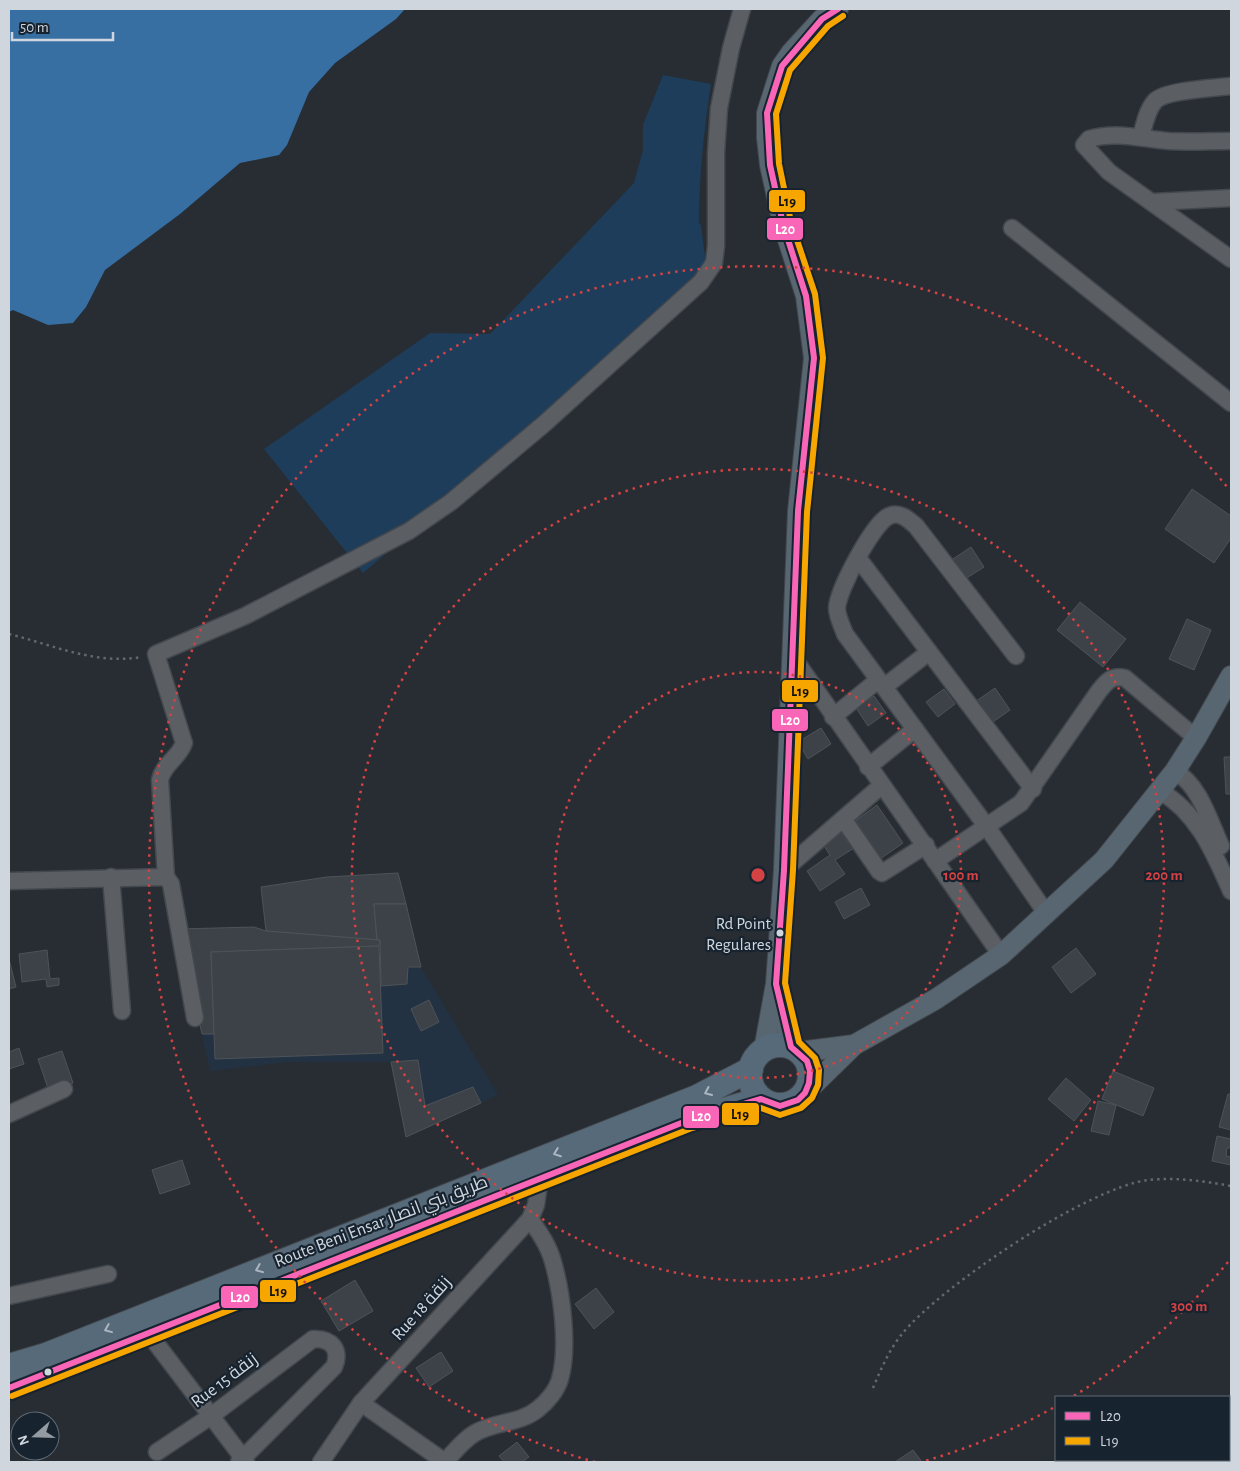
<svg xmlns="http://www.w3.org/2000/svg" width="1240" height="1471" viewBox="0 0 1240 1471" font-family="'Alegreya Sans',Cairo,sans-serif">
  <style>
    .built { fill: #233242 }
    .green { fill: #1d3d5a }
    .water { fill: #376fa3 }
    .building { fill: #3d4248; stroke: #4e5358 }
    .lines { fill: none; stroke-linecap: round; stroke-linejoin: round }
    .minor-casing { stroke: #43484e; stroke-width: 19 }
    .major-casing { stroke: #43484e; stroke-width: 22 }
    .highway-casing { stroke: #43484e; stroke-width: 26 }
    .path { stroke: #64686d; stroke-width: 2.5; stroke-dasharray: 2.5 4; stroke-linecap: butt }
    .minor { stroke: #5b5f64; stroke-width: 16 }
    .major { stroke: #586671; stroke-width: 20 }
    .highway { stroke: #576a79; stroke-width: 24 }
    .bus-1-casing { stroke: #17232f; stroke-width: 10 }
    .bus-2-casing { stroke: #17232f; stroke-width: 10 }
    .bus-1 { stroke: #fa66b7; stroke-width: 6 }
    .bus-2 { stroke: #f7a600; stroke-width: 6 }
    .oneway { stroke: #abb6c0 }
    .ring { fill: none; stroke: #d54243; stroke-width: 2.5; stroke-dasharray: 2.5 5 }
    .bus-dot { fill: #cfd6de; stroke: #17232f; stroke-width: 2 }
    .labels { text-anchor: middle; stroke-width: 4.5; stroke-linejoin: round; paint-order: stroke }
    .bus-label { font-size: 17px; fill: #cfd6de; stroke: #17232f; text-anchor: end }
    .street-label { font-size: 18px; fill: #cfd6de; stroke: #17232f }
    .centre { fill: #d54243; stroke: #17232f; stroke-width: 2.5 }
    .ring-label { font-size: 15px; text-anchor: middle; font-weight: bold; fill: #d54243; stroke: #17232f; stroke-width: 4.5; stroke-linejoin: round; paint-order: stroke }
    .line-badge { stroke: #17232f; stroke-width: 2 }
    .badge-label { font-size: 14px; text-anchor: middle; font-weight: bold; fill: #fff }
    .pale-badge-label { font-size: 14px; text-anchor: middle; font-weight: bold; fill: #111 }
  </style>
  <rect width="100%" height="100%" fill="#272d33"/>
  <!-- built -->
  <polygon class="built" points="398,873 421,967 498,1095 406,1137 391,1062 288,1062 210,1071 179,929 254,927 266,931 261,887 327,877"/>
  <!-- green -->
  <path class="green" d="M663,75L711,84C704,130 699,176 699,223L701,225L706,265L463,488L363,573L264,449L430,333L490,334L634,183L643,150V125Z"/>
  <!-- water -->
  <polygon class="water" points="9,9 405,9 396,19 335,63 309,92 287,145 279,155 240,163 180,214 105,270 86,307 73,323 48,325 13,310 9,312"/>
  <!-- building -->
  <g class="building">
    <polygon points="1192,489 1231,516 1231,538 1214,563 1165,529"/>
    <polygon points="971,547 984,567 962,581 950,561"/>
    <polygon points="1080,602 1126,639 1103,667 1057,630"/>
    <polygon points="1187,619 1211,630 1194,670 1169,659"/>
    <polygon points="995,688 1010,710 990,724 975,702"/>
    <polygon points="944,689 955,704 938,717 926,702"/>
    <polygon points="874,696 886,713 868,726 856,708"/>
    <polygon points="821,728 831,744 808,759 798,742"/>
    <polygon points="1224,757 1231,757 1231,794 1226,794"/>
    <polygon points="877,805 903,843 880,859 854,822"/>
    <polygon points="842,830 854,848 835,860 845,874 820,891 807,871 830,855 822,843"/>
    <polygon points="398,873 406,904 374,904 377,940 266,931 261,887 327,877"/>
    <polygon points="861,888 870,905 844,919 835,902"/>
    <polygon points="374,904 406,904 421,967 408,967 407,984 381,986 380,940 377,940"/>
    <polygon points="254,927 266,931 380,940 379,946 211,952 214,1034 202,1034 179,929"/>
    <polygon points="379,946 383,1053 215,1059 211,952"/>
    <polygon points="1076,948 1096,974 1071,993 1052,967"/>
    <polygon points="47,950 50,979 59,978 59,985 47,987 46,979 22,982 19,954"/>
    <polygon points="9,959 16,987 9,989"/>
    <polygon points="429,1000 439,1022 421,1031 411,1009"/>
    <polygon points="19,1048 24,1064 9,1069 9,1052"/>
    <polygon points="62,1051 73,1083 49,1091 38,1059"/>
    <polygon points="418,1060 425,1106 473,1087 481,1103 406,1137 391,1062"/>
    <polygon points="1113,1071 1154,1088 1143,1116 1102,1099"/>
    <polygon points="1066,1078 1091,1100 1074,1121 1048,1099"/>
    <polygon points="1228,1094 1231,1094 1231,1130 1219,1127"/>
    <polygon points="1098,1101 1116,1105 1109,1135 1091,1131"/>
    <polygon points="1217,1136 1231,1139 1231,1148 1227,1148 1226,1156 1231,1157 1231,1165 1212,1161"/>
    <polygon points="182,1160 190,1184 160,1194 152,1170"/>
    <polygon points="355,1280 373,1311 339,1331 321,1301"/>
    <polygon points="596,1288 614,1312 594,1329 575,1304"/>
    <polygon points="441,1352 453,1371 429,1387 416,1368"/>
    <polygon points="517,1442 529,1457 522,1462 504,1462 499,1456"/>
    <polygon points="913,1450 922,1462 895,1462"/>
  </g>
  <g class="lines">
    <!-- minor casing -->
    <g class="minor-casing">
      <g id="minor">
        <path d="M1141,137C1144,125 1147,110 1155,101C1165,90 1215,88 1231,86"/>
        <path d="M1231,141C1211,141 1190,142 1169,141C1142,139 1116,131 1089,139L1084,145L1109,172L1231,259"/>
        <polyline points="1153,202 1231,198"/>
        <polyline points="1012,228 1231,403"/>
        <polyline points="858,558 1033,789"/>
        <path d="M1016,656L916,526C909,520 900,511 889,516C873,523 838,590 837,608C837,616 842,626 845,634L987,827L1046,913"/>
        <polyline points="793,657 1001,955"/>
        <polyline points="884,687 929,652"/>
        <polyline points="833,717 878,680"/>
        <polyline points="868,767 915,729"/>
        <path d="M1175,771C1200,786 1209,820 1221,846"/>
        <path d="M1160,791C1198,813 1214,853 1231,891"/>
        <polyline points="844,820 879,871 882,873 926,845"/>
        <path d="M935,861L1021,803L1099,691C1107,681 1112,675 1125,678L1196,738"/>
        <polyline points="784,870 881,786"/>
        <polyline points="111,877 122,1011"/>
        <path d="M166,877L160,780C163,764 179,758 184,743L156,654L245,616L409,531L451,502L544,424L701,282L714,263L716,246V153L719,108L731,48L742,9"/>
        <polyline points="9,881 166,877 171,884 195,1018"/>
        <polyline points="9,1114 64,1089"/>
        <polyline points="9,1296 108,1274"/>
        <polyline points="149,1334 246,1462"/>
        <polyline points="361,1403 445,1462"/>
        <path d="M157,1452L211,1416L313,1339C332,1338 341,1350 334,1367L239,1462"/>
        <polyline points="321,1462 361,1403 530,1219 536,1205 540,1177"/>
        <path d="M445,1462C454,1452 463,1440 475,1433C495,1421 520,1424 538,1409C547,1402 557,1390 560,1379C569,1348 562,1293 553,1262C549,1246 539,1232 530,1219"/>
      </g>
    </g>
    <!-- major casing -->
    <g class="major-casing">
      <g id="major">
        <polyline points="778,989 791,1047"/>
        <polyline points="764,1050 776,984 784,870 798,511 814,358 806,296 783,224 770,165 767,138 767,113 782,66 791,53 822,19 838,9"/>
        <polyline points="799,1052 854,1045"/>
        <polyline points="805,1093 854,1045 936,999 1001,955 1104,860 1175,771 1196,738 1231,676"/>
      </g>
    </g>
    <!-- highway casing -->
    <g class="highway-casing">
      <g id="highway">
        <circle cx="780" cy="1075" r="30"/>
        <polyline points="9,1366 46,1355 697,1097 751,1069"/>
        <polyline points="9,1388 540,1177 689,1120 761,1099"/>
      </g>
    </g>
    <!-- path -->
    <g class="path">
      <path d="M9,634C53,645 95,665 142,657"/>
      <path d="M873,1388C881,1369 889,1350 902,1334C941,1286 1087,1188 1148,1180C1177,1177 1203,1181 1231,1186"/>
    </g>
    <!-- minor -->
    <use href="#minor" class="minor"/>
    <!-- major -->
    <use href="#major" class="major"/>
    <!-- highway -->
    <use href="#highway" class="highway"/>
    <!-- bus-1 casing -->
    <g class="bus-1-casing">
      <polyline id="bus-1" points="9,1388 689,1120 761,1099 780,1106 798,1100 805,1093 809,1083 810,1071 807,1061 791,1047 776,984 784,870 798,511 814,358 806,296 783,224 770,165 767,113 782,66 822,19 838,9"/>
    </g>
    <!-- bus-2 casing -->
    <g class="bus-2-casing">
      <polyline id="bus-2" points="12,1396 692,1128 761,1108 780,1115 801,1108 812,1098 818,1085 819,1070 815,1058 799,1042 785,983 793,870 807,512 823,358 815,294 791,222 779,164 776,114 790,70 828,26 843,16"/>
    </g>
    <!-- bus-1 -->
    <use href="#bus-1" class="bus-1"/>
    <!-- bus-2 -->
    <use href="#bus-2" class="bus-2"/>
  </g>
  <!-- one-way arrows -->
  <defs><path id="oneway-chevron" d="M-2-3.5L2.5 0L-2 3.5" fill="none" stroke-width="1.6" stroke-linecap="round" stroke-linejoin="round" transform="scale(1.25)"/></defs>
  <g class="oneway">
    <use href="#oneway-chevron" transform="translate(708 1092) rotate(156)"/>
    <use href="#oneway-chevron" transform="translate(557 1153) rotate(159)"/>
    <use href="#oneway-chevron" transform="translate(259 1269) rotate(158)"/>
    <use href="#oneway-chevron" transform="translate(108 1329) rotate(158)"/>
  </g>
  <!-- distance rings -->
  <g class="ring">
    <circle cx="758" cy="875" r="203"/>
    <circle cx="758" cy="875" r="406"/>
    <path d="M1228 1262A609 609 0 0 1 1072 1397M1053 1408A609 609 0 0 1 921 1462M595 1462A609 609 0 1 1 1228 488"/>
  </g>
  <!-- markers -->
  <g class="bus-dot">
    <circle cx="780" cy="933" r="4.5"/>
    <circle cx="48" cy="1372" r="4.5"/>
  </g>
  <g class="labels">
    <!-- bus labels -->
    <g class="bus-label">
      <text x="771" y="929">Rd Point<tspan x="771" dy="21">Regulares</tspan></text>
    </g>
    <!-- street labels -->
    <g class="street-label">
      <text transform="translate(381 1221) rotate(-21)" y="6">Route Beni Ensar طريق بني انصار</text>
      <text transform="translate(421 1308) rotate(-48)" y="6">Rue 18 زنقة</text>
      <text transform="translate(224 1380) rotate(-37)" y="6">Rue 15 زنقة</text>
    </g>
  </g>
  <circle cx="758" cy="875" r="8" class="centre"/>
  <g class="ring-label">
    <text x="961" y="880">100 m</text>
    <text x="1164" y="880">200 m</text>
    <text x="1189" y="1311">300 m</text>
  </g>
  <g class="line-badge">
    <rect x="768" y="189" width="38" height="24" rx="5" fill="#f7a600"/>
    <rect x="766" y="217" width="38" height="24" rx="5" fill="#fa66b7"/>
    <rect x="781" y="679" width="38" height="24" rx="5" fill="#f7a600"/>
    <rect x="771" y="708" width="38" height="24" rx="5" fill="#fa66b7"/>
    <rect x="721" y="1102" width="39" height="24" rx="5" fill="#f7a600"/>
    <rect x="682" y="1105" width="38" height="24" rx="5" fill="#fa66b7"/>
    <rect x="259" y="1279" width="38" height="24" rx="5" fill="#f7a600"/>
    <rect x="220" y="1285" width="39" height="24" rx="5" fill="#fa66b7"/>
  </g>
  <g class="badge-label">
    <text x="785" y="234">L20</text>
    <text x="790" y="725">L20</text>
    <text x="701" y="1121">L20</text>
    <text x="240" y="1302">L20</text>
  </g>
  <g class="pale-badge-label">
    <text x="787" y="206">L19</text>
    <text x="800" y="696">L19</text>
    <text x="740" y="1119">L19</text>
    <text x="278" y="1296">L19</text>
  </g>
  <!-- border -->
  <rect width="1240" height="1471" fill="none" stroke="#cfd6de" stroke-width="20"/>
  <!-- legend -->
  <rect x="1055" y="1396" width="175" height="65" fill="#17232f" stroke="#616b75"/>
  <rect x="1065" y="1412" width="25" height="8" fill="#fa66b7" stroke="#616b75"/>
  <text x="1100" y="1421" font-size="15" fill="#cfd6de">L20</text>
  <rect x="1065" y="1437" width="25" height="8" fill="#f7a600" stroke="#616b75"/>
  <text x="1100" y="1446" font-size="15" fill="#cfd6de">L19</text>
  <!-- north arrow -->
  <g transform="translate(35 1436) rotate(250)"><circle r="24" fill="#17232f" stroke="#616b75"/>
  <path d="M0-4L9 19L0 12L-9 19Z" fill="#949ba2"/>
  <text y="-8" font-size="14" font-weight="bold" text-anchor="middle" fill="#cfd6de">N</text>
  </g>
  <!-- scale -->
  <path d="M12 32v8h101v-8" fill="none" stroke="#cfd6de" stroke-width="2.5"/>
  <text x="20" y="32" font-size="15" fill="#cfd6de" stroke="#17232f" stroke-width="4" paint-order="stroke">50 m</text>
</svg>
